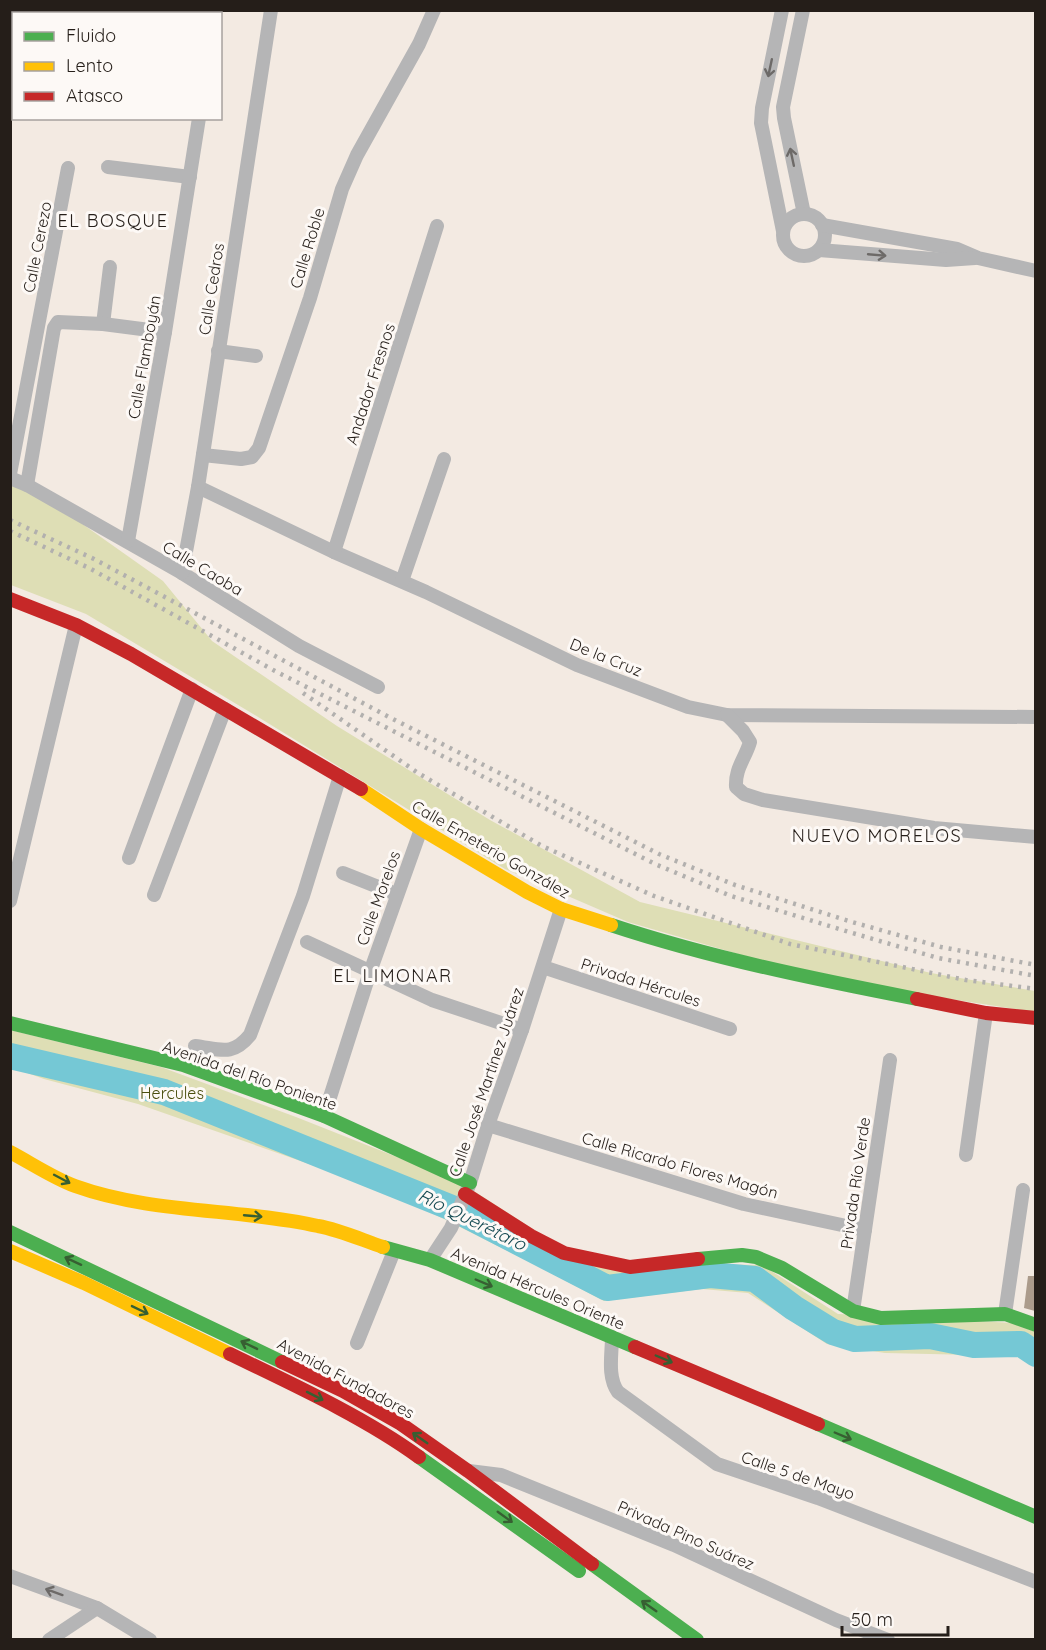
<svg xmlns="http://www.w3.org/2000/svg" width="1046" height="1650" viewBox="0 0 1046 1650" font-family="Quicksand,sans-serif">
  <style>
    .green { fill: #dedeb5 }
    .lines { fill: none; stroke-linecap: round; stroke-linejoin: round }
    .river { stroke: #75c8d5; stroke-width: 26 }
    .building { fill: #ab9b8b }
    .street { stroke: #b5b5b6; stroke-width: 14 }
    .fast { stroke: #4caf50; stroke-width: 14 }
    .slow { stroke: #ffc107; stroke-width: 14 }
    .jam { stroke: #c62828; stroke-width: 14 }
    .rail { stroke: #b2b0ae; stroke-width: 4.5; stroke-dasharray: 3 6; stroke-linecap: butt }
    .oneway { stroke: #6d6a68 }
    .oneway2 { stroke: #375f32 }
    .labels { text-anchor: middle; stroke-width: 6; stroke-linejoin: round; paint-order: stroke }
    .street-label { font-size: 16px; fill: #251e19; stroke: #fdf9f6 }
    .park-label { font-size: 16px; fill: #4a4e0e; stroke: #fdf9f6 }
    .neighbourhood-label { font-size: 18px; letter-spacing: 1.5px; fill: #251e19; stroke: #fdf9f6 }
    .water-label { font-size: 18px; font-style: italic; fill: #164b53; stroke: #fdf9f6 }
  </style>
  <rect width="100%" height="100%" fill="#f3eae2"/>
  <!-- green -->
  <g class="green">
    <polygon points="10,484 40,494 163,581 212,641 337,726 490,820 640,902 931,973 1035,991 1035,1012 886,989 773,964 628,922 505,869 263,720 86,614 11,585"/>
    <polygon points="10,1030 161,1067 296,1117 460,1182 584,1262 762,1265 838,1314 1014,1323 1035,1332 1035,1367 1019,1356 885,1353 827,1344 748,1293 702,1289 604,1301 534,1264 392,1193 138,1104 44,1079 11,1067"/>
  </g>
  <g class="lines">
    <!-- river -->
    <polyline class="river" points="10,1056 164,1092 452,1208 607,1288 710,1275 755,1279 794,1308 833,1332 855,1339 930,1336 974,1345 1021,1344 1036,1354"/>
  </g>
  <!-- building -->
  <polygon class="building" points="1028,1276 1035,1276 1035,1311 1024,1308"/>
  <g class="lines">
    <!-- street -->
    <g class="street">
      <polyline points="782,10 762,108 761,123 783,231"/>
      <polyline points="803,10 783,107 784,118 804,214"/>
      <polyline points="208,14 208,10"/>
      <polyline points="108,167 190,177"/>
      <circle cx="804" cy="235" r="21"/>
      <polyline points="822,225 957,249 978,258 1036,271"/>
      <polyline points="819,250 946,260 975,258"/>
      <polyline points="103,324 110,267"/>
      <polyline points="218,351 256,356"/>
      <polyline points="203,455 241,459 252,457 259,448 310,298 342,189 357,155 419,44 434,10"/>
      <polyline points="10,474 68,168"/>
      <polyline points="10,478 27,485 182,573 299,646 378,687"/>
      <polyline points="27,485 54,328 58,322 103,324 165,332"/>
      <polyline points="198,487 334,552 426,592 577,665 688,707 727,715 1036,717"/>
      <polyline points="128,541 165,332 199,118"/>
      <polyline points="334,552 437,226"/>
      <polyline points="182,573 198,487 271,10"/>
      <polyline points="402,581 444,459"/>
      <path d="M727,715L743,731L750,742C745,759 735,768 736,787L744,794L763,800L934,828L1036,837"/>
      <polyline points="129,858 192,689"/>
      <polyline points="343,873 396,894"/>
      <polyline points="154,895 225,709"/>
      <polyline points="10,901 76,625"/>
      <polyline points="307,942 432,1000 522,1030"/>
      <polyline points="543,967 730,1029"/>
      <path d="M195,1046C220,1049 232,1057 250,1035L303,896L340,776"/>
      <polyline points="324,1116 370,972 421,829"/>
      <polyline points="488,1125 744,1204 865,1230"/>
      <polyline points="966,1155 986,1013"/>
      <polyline points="430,1260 451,1228 470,1183 488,1125 522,1030 561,909"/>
      <polyline points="853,1311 890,1060"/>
      <polyline points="1005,1314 1023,1190"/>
      <path d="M612,1337C612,1354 607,1377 618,1392L717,1464L818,1498L1036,1582"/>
      <polyline points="357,1343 394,1251"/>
      <polyline points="469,1471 501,1475 674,1545 836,1620 888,1640"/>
      <polyline points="10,1576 97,1608 150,1640"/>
      <polyline points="49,1640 97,1608"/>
    </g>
    <!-- fast -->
    <g class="fast">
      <path d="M611,925C711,958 814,979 917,999"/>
      <polyline points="10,1023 183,1065 324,1116 470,1183"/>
      <polyline points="10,1232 282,1362"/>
      <polyline points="383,1247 430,1260 635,1347"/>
      <polyline points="698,1259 742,1255 756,1257 782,1268 853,1311 881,1318 1005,1314 1036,1325"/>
      <polyline points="818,1424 1036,1517"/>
      <polyline points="419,1457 579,1571"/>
      <polyline points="592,1564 697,1640"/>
    </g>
    <!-- slow -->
    <g class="slow">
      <polyline points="361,789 421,829 527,892 561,909 611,925"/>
      <path d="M10,1152C31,1163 53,1178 75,1186C153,1214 238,1208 318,1226C340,1230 362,1240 383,1247"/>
      <polyline points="10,1251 84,1283 230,1354"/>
    </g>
    <!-- jam -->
    <g class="jam">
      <polyline points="10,599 76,625 131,654 361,789"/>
      <polyline points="917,999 986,1013 1036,1018"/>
      <polyline points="465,1194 531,1236 564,1253 630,1267 698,1259"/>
      <polyline points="635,1347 818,1424"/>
      <path d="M230,1354C292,1384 364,1417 419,1457"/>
      <polyline points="282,1362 343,1391 401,1424 468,1471 592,1564"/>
    </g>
    <!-- rail -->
    <g class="rail">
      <polyline points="10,520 94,559 389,717 659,854 735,885 852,922 941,947 1036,965"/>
      <polyline points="10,531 89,568 275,671 655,864 731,896 849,932 938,958 1036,976"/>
      <polyline points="303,693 418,773 542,846 654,896 790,944 966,980 1036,989"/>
    </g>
  </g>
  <!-- one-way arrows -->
  <defs><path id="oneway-shaft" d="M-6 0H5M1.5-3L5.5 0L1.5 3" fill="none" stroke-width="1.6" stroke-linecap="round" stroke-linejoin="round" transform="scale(1.5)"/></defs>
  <g class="oneway">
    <use href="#oneway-shaft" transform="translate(770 68) rotate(102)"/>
    <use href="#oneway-shaft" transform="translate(792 157) rotate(-102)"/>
    <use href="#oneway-shaft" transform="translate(877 255) rotate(5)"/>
    <use href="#oneway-shaft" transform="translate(54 1592) rotate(-160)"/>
  </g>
  <g class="oneway2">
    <use href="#oneway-shaft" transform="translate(62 1179) rotate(28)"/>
    <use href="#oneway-shaft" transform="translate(253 1216) rotate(5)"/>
    <use href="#oneway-shaft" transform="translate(73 1261) rotate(-155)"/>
    <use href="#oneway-shaft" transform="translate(484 1283) rotate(23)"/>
    <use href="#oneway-shaft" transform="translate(140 1310) rotate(26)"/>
    <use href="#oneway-shaft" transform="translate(249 1345) rotate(-154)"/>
    <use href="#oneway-shaft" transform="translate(664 1359) rotate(23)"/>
    <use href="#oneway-shaft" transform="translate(315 1396) rotate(27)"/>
    <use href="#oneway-shaft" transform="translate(843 1436) rotate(23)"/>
    <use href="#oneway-shaft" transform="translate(420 1438) rotate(-145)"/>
    <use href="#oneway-shaft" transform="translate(505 1517) rotate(36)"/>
    <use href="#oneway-shaft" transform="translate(649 1606) rotate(-145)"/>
  </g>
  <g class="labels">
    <!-- street labels -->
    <g class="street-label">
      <text transform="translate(37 247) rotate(-79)" y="6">Calle Cerezo</text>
      <text transform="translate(307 248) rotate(-73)" y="6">Calle Roble</text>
      <text transform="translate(211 289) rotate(-81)" y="6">Calle Cedros</text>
      <text transform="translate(144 357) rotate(-80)" y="6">Calle Flamboyán</text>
      <text transform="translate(370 384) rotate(-72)" y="6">Andador Fresnos</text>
      <text transform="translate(203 568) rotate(31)" y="6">Calle Caoba</text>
      <text transform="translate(606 657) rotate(22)" y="6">De la Cruz</text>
      <text transform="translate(491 849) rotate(30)" y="6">Calle Emeterio González</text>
      <text transform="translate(378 898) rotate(-70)" y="6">Calle Morelos</text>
      <text transform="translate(641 982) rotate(18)" y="6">Privada Hércules</text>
      <text transform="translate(250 1075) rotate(19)" y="6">Avenida del Río Poniente</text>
      <text transform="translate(486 1082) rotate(-71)" y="6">Calle José Martínez Juárez</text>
      <text transform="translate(680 1165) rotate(16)" y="6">Calle Ricardo Flores Magón</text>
      <text transform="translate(855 1183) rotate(-82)" y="6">Privada Río Verde</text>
      <text transform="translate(538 1288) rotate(23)" y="6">Avenida Hércules Oriente</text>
      <text transform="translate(346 1378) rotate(28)" y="6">Avenida Fundadores</text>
      <text transform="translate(798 1475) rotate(19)" y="6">Calle 5 de Mayo</text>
      <text transform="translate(686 1535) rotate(24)" y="6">Privada Pino Suárez</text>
    </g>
    <!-- park labels -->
    <g class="park-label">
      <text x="172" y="1099">Hercules</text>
    </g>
    <!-- neighbourhood labels -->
    <g class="neighbourhood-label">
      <text x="113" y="227">EL BOSQUE</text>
      <text x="877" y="842">NUEVO MORELOS</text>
      <text x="393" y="982">EL LIMONAR</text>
    </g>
    <!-- water labels -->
    <g class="water-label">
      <text transform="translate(472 1220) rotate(26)" y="6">Río Querétaro</text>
    </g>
  </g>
  <!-- border -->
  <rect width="1046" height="1650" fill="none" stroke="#251e19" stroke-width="24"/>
  <!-- legend -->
  <rect x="12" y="12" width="210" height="108" fill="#fdf9f6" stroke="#a7a19e" stroke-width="1.5"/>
  <rect x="24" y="32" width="30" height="9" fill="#4caf50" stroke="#a7a19e" stroke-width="1.5"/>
  <text x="66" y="42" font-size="18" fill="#251e19">Fluido</text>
  <rect x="24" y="62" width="30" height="9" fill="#ffc107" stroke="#a7a19e" stroke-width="1.5"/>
  <text x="66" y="72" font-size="18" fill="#251e19">Lento</text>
  <rect x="24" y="92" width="30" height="9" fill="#c62828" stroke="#a7a19e" stroke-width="1.5"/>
  <text x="66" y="102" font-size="18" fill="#251e19">Atasco</text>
  <!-- scale -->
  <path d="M842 1626v9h106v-9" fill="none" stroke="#251e19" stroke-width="3"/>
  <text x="851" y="1626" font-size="18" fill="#251e19" stroke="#fdf9f6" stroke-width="4.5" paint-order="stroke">50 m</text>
</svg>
